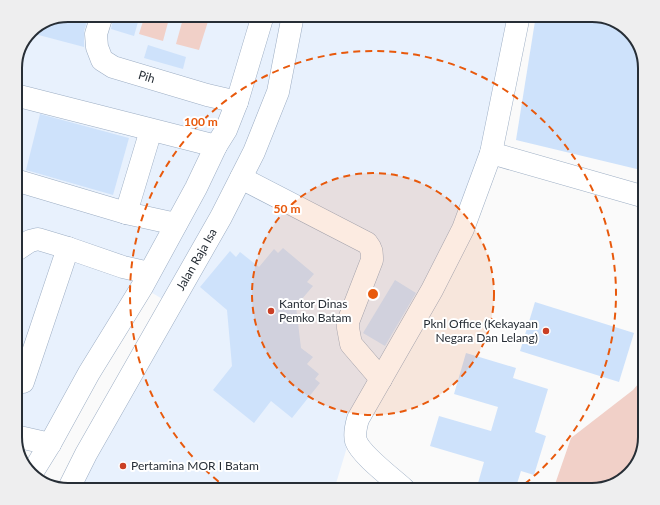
<svg xmlns="http://www.w3.org/2000/svg" width="660" height="505" viewBox="0 0 660 505" font-family="Lato,sans-serif">
  <style>
    .built { fill: #e8f1fd }
    .green { fill: #f1d0c8 }
    .building { fill: #cee2fb }
    .lines { fill: none; stroke-linecap: round; stroke-linejoin: round }
    .minor-casing { stroke: #9daec4; stroke-width: 23 }
    .major-casing { stroke: #9daec4; stroke-width: 23 }
    .minor { stroke: #fff; stroke-width: 22 }
    .major { stroke: #fff; stroke-width: 22 }
    .ring { fill: none; stroke: #e8590c; stroke-width: 2; stroke-dasharray: 7 5 }
    .poi-dot { fill: #ca3f24; stroke: #fff; stroke-width: 1.5 }
    .labels { text-anchor: middle; stroke-width: 4; stroke-linejoin: round; paint-order: stroke }
    .street-label { font-size: 12px; fill: #272e36; stroke: #fff }
    .poi-label { font-size: 12px; fill: #272e36; stroke: #fff; text-anchor: start }
    .rim { fill: none; stroke: #272e36; stroke-width: 2 }
    .centre { fill: #e8590c; stroke: #fff; stroke-width: 2 }
    .ring-label { font-size: 12px; text-anchor: middle; font-weight: bold; fill: #e8590c; stroke: #fff; stroke-width: 4; stroke-linejoin: round; paint-order: stroke }
  </style>
  <rect width="100%" height="100%" fill="#fafafa"/>
  <!-- built -->
  <polygon class="built" points="68,15 519,15 491,153 351,434 334,490 68,490 171,304 142,287 50,444 15,436 15,64 33,28"/>
  <!-- green -->
  <g class="green">
    <polygon points="145,15 170,15 163,41 139,34"/>
    <polygon points="184,15 210,15 199,50 176,44"/>
    <polygon points="645,376 645,437 634,469 615,485 592,490 553,490 571,438 633,390"/>
  </g>
  <!-- building -->
  <g class="building">
    <polygon points="68,15 89,15 84,31 84,47 31,33 33,28"/>
    <polygon points="114,15 140,15 134,36 111,29"/>
    <polygon points="536,15 592,15 624,26 640,45 645,68 645,171 516,140"/>
    <polygon points="148,45 186,57 183,69 144,58"/>
    <polygon points="40,114 129,138 113,195 26,170"/>
    <polygon points="283,248 314,274 307,282 313,286 296,306 301,348 313,357 307,364 319,374 315,379 320,383 292,418 271,401 254,423 213,390 232,366 227,310 200,287 230,251 236,257 240,252 259,267 274,249 278,253"/>
    <polygon points="395,280 416,293 385,346 363,333"/>
    <polygon points="535,302 634,333 619,382 520,351"/>
    <polygon points="466,353 516,368 513,378 548,389 535,432 546,436 534,475 521,471 515,490 502,490 478,483 484,462 430,446 439,416 491,431 498,407 454,394"/>
  </g>
  <g class="lines">
    <!-- minor casing -->
    <g class="minor-casing">
      <g id="minor">
        <path id="s1" d="M102,15L96,34L97,47L102,60L113,67L207,95L237,102"/>
        <polyline points="15,95 216,146"/>
        <polyline points="491,153 645,197"/>
        <path d="M241,178L367,243C372,249 372,252 372,260L348,322V328L351,344L381,379"/>
        <polyline points="15,180 126,213 176,224"/>
        <polyline points="126,213 151,130"/>
        <polyline points="15,251 30,241 38,239 68,248 123,267 149,273"/>
        <polyline points="23,382 68,248"/>
        <polyline points="15,436 50,444"/>
        <path d="M404,489C392,478 361,455 356,441C354,434 356,426 358,419L432,290L463,229L491,153L519,15"/>
      </g>
    </g>
    <!-- major casing -->
    <g class="major-casing">
      <g id="major">
        <polyline points="32,473 50,444 89,373 142,287 196,188 216,146 226,130 237,102 263,15"/>
        <path id="s2" d="M68,490L86,454L221,217L254,152L278,92L293,15"/>
      </g>
    </g>
    <!-- minor -->
    <use href="#minor" class="minor"/>
    <!-- major -->
    <use href="#major" class="major"/>
  </g>
  <!-- distance rings -->
  <circle cx="373" cy="294" r="121" fill="#e8590c" fill-opacity=".12"/>
  <g class="ring">
    <circle cx="373" cy="294" r="121"/>
    <path d="M228 489A243 243 0 1 1 518 489"/>
  </g>
  <!-- markers -->
  <g class="poi-dot">
    <circle cx="271" cy="311" r="4"/>
    <circle cx="546" cy="331" r="4"/>
    <circle cx="123" cy="466" r="4"/>
  </g>
  <g class="labels">
    <!-- street labels -->
    <g class="street-label">
      <text dy="4" stroke="none"><textPath href="#s1" startOffset="95">Pih</textPath></text>
      <text dy="4" stroke="none"><textPath href="#s2" startOffset="264">Jalan Raja Isa</textPath></text>
    </g>
    <!-- poi labels -->
    <g class="poi-label">
      <text x="279" y="308">Kantor Dinas<tspan x="279" dy="14">Pemko Batam</tspan></text>
      <text x="538" y="328" text-anchor="end">Pknl Office (Kekayaan<tspan x="538" dy="14">Negara Dan Lelang)</tspan></text>
      <text x="131" y="470">Pertamina MOR I Batam</text>
    </g>
  </g>
  <!-- crop -->
  <path d="M0 0H660V505H0ZM68 22H592A46 46 0 0 1 638 68V437A46 46 0 0 1 592 483H68A46 46 0 0 1 22 437V68A46 46 0 0 1 68 22Z" fill="#eeeeef" fill-rule="evenodd"/>
  <path class="rim" d="M68 22H592A46 46 0 0 1 638 68V437A46 46 0 0 1 592 483H68A46 46 0 0 1 22 437V68A46 46 0 0 1 68 22Z"/>
  <circle cx="373" cy="294" r="6" class="centre"/>
  <g class="ring-label">
    <text x="201" y="126">100 m</text>
    <text x="287" y="213">50 m</text>
  </g>
</svg>
